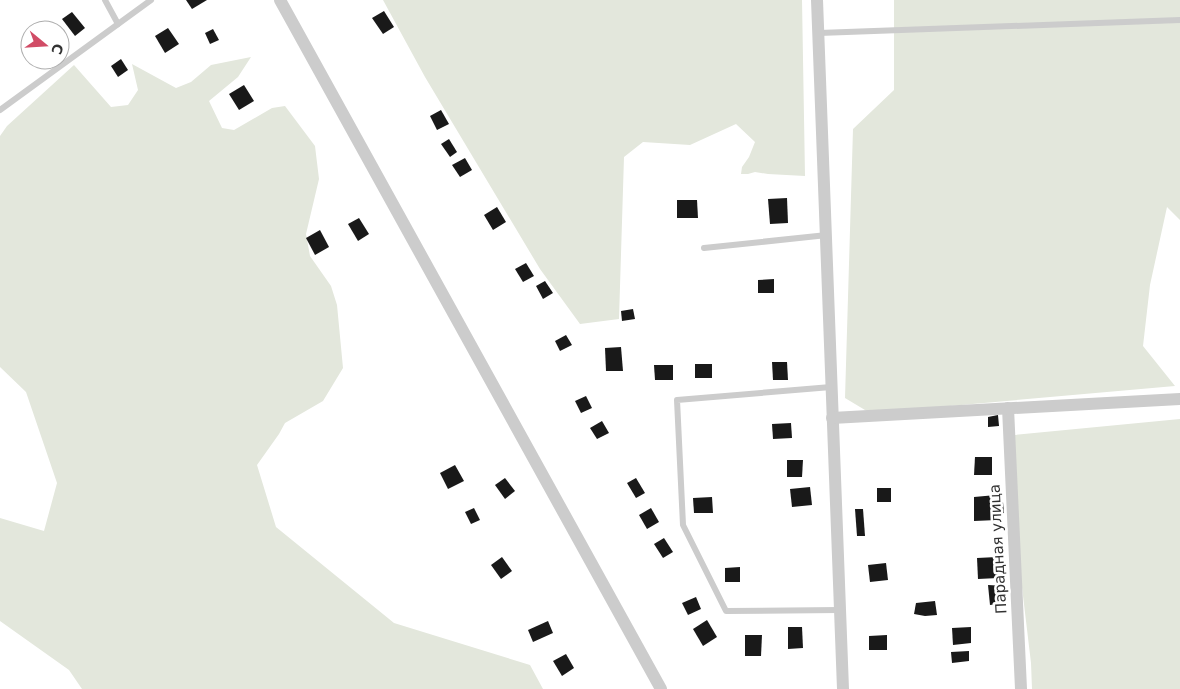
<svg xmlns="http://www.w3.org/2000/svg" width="1180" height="689" viewBox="0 0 1180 689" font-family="'DejaVu Sans',sans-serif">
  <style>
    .green { fill: #e3e7dc }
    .building { fill: #191919 }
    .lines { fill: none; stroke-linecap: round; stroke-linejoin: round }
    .service { stroke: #ccc; stroke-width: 6 }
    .minor { stroke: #ccc; stroke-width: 12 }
    .labels { text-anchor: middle; stroke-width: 5; stroke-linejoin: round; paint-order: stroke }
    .street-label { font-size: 15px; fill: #323232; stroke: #fff }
  </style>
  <rect width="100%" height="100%" fill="#fff"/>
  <!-- green -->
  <g class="green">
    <polygon points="383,0 802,0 805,176 768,174 755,172 748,174 741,174 742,167 749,157 755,142 736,124 690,145 643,142 624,157 619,319 580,324 540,269 425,77"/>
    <polygon points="894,0 1180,0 1180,220 1167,207 1150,285 1143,346 1175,386 870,413 845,398 853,129 894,90"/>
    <polygon points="251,57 238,77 209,101 222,128 234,130 272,108 285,106 315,146 319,179 306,234 310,256 331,286 337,305 343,368 323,401 285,423 279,434 257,465 276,527 394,623 530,665 543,689 82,689 69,670 0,621 0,518 44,531 57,483 26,392 0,367 0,136 7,126 74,65 111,107 128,105 138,90 132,64 176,88 191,82 211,65"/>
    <polygon points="1180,419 1180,689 1032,689 1031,663 1004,436"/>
  </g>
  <!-- building -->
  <g class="building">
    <polygon points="186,0 207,0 192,9"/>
    <polygon points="384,11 394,27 383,34 372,18"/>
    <polygon points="72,12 85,28 75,36 62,19"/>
    <polygon points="168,28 179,44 165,53 155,36"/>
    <polygon points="213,29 219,40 210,44 205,33"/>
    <polygon points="121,59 128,70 118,77 111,66"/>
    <polygon points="244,85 254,101 239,110 229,94"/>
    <polygon points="441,110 449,124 437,130 430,116"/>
    <polygon points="449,139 457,152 450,157 441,144"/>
    <polygon points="465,158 472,170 460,177 452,165"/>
    <polygon points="787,198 788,223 770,224 768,199"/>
    <polygon points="677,200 697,200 698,218 677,218"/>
    <polygon points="497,207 506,222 493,230 484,215"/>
    <polygon points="359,218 369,234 358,241 348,224"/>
    <polygon points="320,230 329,247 315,255 306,238"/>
    <polygon points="526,263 534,276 523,282 515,269"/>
    <polygon points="774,279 774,293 758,293 758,280"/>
    <polygon points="545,281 553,293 543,299 536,286"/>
    <polygon points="633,309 635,319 622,321 621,311"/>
    <polygon points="566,335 572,345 560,351 555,341"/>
    <polygon points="621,347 623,371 606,371 605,348"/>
    <polygon points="772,362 787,362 788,380 773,380"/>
    <rect x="695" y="364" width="17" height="14"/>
    <polygon points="654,365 673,365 673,380 655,380"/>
    <polygon points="586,396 592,408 581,413 575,401"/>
    <polygon points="998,415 999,426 988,427 988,417"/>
    <polygon points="602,421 609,433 597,439 590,428"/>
    <polygon points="791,423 792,438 773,439 772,424"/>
    <polygon points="975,457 992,457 992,475 974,475"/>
    <polygon points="787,460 803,460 802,477 787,477"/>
    <polygon points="455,465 464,481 448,489 440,473"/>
    <polygon points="505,478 515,491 505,499 495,485"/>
    <polygon points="636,478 645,493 636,498 627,483"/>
    <polygon points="810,487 812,505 792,507 790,489"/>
    <rect x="877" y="488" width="14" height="14"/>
    <polygon points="996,495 997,502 1003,502 1004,513 998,514 997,520 974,521 974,497"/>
    <polygon points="712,497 713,513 694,513 693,498"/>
    <polygon points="474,508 480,520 471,524 465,512"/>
    <polygon points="651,508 659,522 647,529 639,515"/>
    <polygon points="855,509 863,509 865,536 857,536"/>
    <polygon points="664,538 673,552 663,558 654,544"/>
    <polygon points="502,557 512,571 501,579 491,565"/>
    <polygon points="997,557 998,578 978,579 977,558"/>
    <polygon points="886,563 888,580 870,582 868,565"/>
    <polygon points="740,567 740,582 725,582 725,568"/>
    <polygon points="988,585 1006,586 1006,603 990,605"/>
    <polygon points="696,597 701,609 688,615 682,603"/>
    <polygon points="935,601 937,615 925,616 914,614 916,603"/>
    <polygon points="707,620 717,637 703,646 693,629"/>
    <polygon points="548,621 553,633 533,642 528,630"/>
    <polygon points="788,627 802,627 803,648 788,649"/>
    <polygon points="971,627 971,643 953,645 952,628"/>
    <polygon points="745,635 762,635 761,656 745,656"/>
    <polygon points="887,635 887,650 869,650 869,636"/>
    <polygon points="969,651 969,661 952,663 951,652"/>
    <polygon points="566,654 574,668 562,676 553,661"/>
  </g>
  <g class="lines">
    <!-- service -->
    <g class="service">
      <polyline points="105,0 118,24"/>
      <polyline points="819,33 1180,20"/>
      <polyline points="0,110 151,0"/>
      <polyline points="704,248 827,235"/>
      <polyline points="831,387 677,400 683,525 726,611 839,610"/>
    </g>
    <!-- minor -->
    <g class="minor">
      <polyline points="280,0 661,689"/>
      <polyline points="817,0 843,689"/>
      <polyline points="1008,408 1021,689"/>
      <polyline points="832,418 1180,399"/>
    </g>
  </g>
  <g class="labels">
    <!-- street labels -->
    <g class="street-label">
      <text transform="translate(998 549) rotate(-93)" y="5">Парадная улица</text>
    </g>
  </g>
  <!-- north arrow -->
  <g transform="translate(45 45) rotate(108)"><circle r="24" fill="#ffffff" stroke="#adadad"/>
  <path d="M0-4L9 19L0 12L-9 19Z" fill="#d14c66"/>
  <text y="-8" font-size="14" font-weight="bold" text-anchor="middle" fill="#323232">С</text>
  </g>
</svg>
